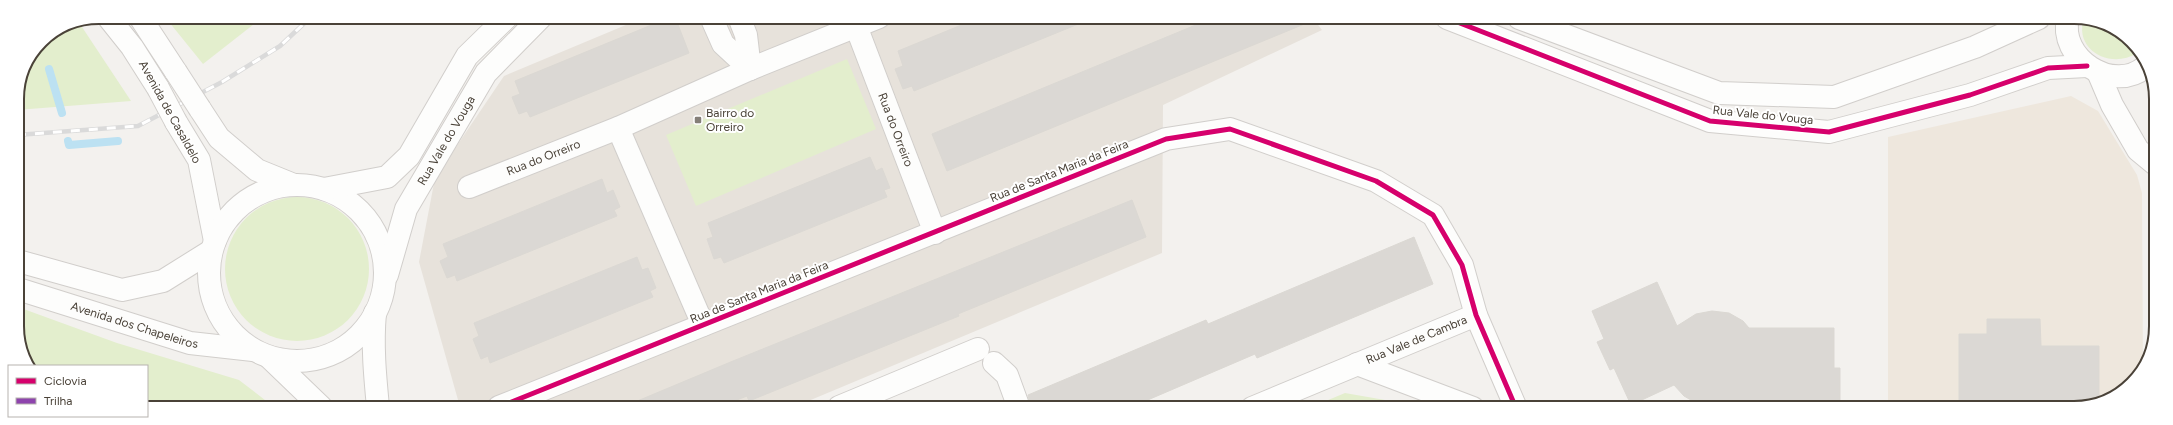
<svg xmlns="http://www.w3.org/2000/svg" width="2173" height="425" viewBox="0 0 2173 425" font-family="Figtree,sans-serif">
  <style>
    .residential { fill: #e7e2db }
    .education { fill: #eee7dd }
    .green { fill: #e3eecd }
    .lines { fill: none; stroke-linecap: round; stroke-linejoin: round }
    .stream { stroke: #bce1f2; stroke-width: 8 }
    .building { fill: #dbd8d4; stroke: #dbd8d3 }
    .minor-casing { stroke: #d1cecb; stroke-width: 24 }
    .minor { stroke: #fdfdfc; stroke-width: 22 }
    .rail-casing { stroke: #dadada; stroke-width: 4.5 }
    .rail { stroke: #fff; stroke-width: 3; stroke-dasharray: 9; stroke-linecap: butt }
    .minor-bridge-casing { stroke: #d1cecb; stroke-width: 24; stroke-linecap: butt }
    .minor-bridge { stroke: #fdfdfc; stroke-width: 22 }
    .quiet { stroke: #8e44ad; stroke-width: 4; stroke-dasharray: 8 4; stroke-linecap: butt }
    .cycleway-casing { stroke: #fff; stroke-width: 8 }
    .cycleway { stroke: #d6006c; stroke-width: 5 }
    .poi-dot { fill: #857f78; stroke: #fff; stroke-width: 1.5 }
    .labels { text-anchor: middle; stroke-width: 4; stroke-linejoin: round; paint-order: stroke }
    .street-label { font-size: 12px; fill: #4a4238; stroke: #fff }
    .poi-label { font-size: 12px; fill: #4a4238; stroke: #fff; text-anchor: start }
    .rim { fill: none; stroke: #4a4238; stroke-width: 2 }
  </style>
  <rect width="100%" height="100%" fill="#f3f1ee"/>
  <!-- residential -->
  <polygon class="residential" points="645,17 1312,17 1322,30 1163,105 1162,253 794,407 460,407 419,262 435,178 504,76"/>
  <!-- education -->
  <polygon class="education" points="2071,96 2098,111 2137,175 2142,193 2143,370 2128,387 2079,408 1888,408 1888,137"/>
  <!-- green -->
  <g class="green">
    <polygon points="165,17 263,17 203,64"/>
    <path d="M2084,18L2128,38L2137,53C2111,70 2073,50 2084,18Z"/>
    <path d="M78,21L131,101L17,110C17,72 37,29 78,21Z"/>
    <polygon points="847,59 876,129 696,206 666,135"/>
    <circle cx="297" cy="269" r="72"/>
    <polygon points="18,307 117,343 239,380 274,407 147,407 147,366 33,366 19,342"/>
    <polygon points="1345,393 1402,403 1414,408 1309,408"/>
  </g>
  <g class="lines">
    <!-- stream -->
    <g class="stream">
      <polyline points="49,69 62,113"/>
      <polyline points="68,141 69,145 118,141"/>
    </g>
  </g>
  <!-- building -->
  <g class="building">
    <polygon points="671,17 675,17 689,53 530,117 527,111 519,114 512,97 520,94 515,81"/>
    <polygon points="981,17 1093,17 1093,18 914,91 912,86 903,89 895,69 903,66 898,51"/>
    <polygon points="1215,17 1319,18 947,171 932,134"/>
    <polygon points="870,157 876,171 882,168 890,188 884,190 887,197 724,263 721,257 714,259 707,239 713,237 708,223"/>
    <polygon points="602,179 607,193 613,190 620,207 614,210 617,216 457,281 455,275 447,278 440,261 448,257 443,244"/>
    <polygon points="1132,200 1146,237 958,314 959,316 749,401 747,396 719,407 623,407 733,361"/>
    <polygon points="1414,237 1433,284 1257,358 1255,354 1129,408 1031,408 1028,395 1206,320 1208,324"/>
    <polygon points="637,257 642,270 648,268 656,288 650,291 653,297 490,363 488,356 481,359 473,339 479,336 474,323"/>
    <polygon points="1657,282 1677,326 1696,314 1712,311 1729,313 1743,321 1749,328 1834,328 1834,368 1840,368 1840,408 1742,408 1742,401 1715,406 1698,404 1684,396 1674,385 1631,405 1614,368 1610,370 1597,342 1604,339 1592,311"/>
    <polygon points="1987,319 2040,319 2041,346 2099,346 2099,399 2079,408 1959,408 1959,334 1987,334"/>
  </g>
  <g class="lines">
    <!-- minor casing -->
    <g class="minor-casing">
      <g id="minor">
        <polyline points="108,17 132,47 158,88"/>
        <polyline points="140,17 176,72"/>
        <polyline points="711,17 723,44 750,69"/>
        <polyline points="739,17 746,35 750,69"/>
        <polyline points="1447,18 1710,121 1829,132 1970,95 2048,68 2087,66"/>
        <polyline points="1519,18 1719,93 1834,97 1975,47 2039,18"/>
        <path d="M2068,18C2058,58 2113,94 2145,67"/>
        <path id="s1" d="M856,26L935,233"/>
        <polyline points="2098,72 2112,105 2138,150 2155,164"/>
        <polyline points="200,109 219,138 257,170 294,185"/>
        <polyline points="176,122 199,160 215,241"/>
        <polyline points="618,128 703,325"/>
        <circle cx="297" cy="273" r="88"/>
        <path id="s2" d="M469,187L618,128L750,69L879,17"/>
        <polyline points="324,189 387,177 409,156 467,56 507,17"/>
        <polyline points="18,261 122,290 163,281 211,251"/>
        <path id="s3" d="M387,275L406,209L486,73L541,17"/>
        <path id="s4" d="M18,289L190,343L253,350"/>
        <path d="M375,313C372,345 375,376 378,407"/>
        <polyline points="269,357 321,407"/>
        <polyline points="994,363 1007,375 1019,408"/>
        <polyline points="1357,364 1473,408"/>
        <polyline points="499,407 1166,139 1230,129 1376,181 1433,215 1462,265 1476,315 1516,408"/>
        <polyline points="839,407 978,349"/>
        <path id="s5" d="M1252,408L1476,315"/>
      </g>
    </g>
    <!-- minor -->
    <use href="#minor" class="minor"/>
    <!-- rail casing -->
    <g class="rail-casing">
      <polyline id="rail" points="17,135 138,126 222,82 280,46 311,17"/>
    </g>
    <!-- rail -->
    <use href="#rail" class="rail"/>
    <!-- minor-bridge casing -->
    <g class="minor-bridge-casing">
      <g id="minor-bridge">
        <polyline points="176,72 200,109"/>
        <polyline points="158,88 176,122"/>
      </g>
    </g>
    <!-- minor-bridge -->
    <use href="#minor-bridge" class="minor-bridge"/>
    <!-- quiet -->
    <polyline class="quiet" points="1346,408 1354,408"/>
    <!-- cycleway casing -->
    <g class="cycleway-casing">
      <g id="cycleway">
        <polyline points="1447,18 1710,121 1829,132 1970,95 2048,68 2087,66"/>
        <polyline points="499,407 1166,139 1230,129 1376,181 1433,215 1462,265 1476,315 1516,408"/>
      </g>
    </g>
    <!-- cycleway -->
    <use href="#cycleway" class="cycleway"/>
  </g>
  <!-- markers -->
  <rect class="poi-dot" x="694" y="116" width="8" height="8" rx="2"/>
  <g class="labels">
    <!-- street labels -->
    <g class="street-label">
      <text transform="translate(170 112) rotate(61)" y="4">Avenida de Casaldelo</text>
      <text transform="translate(1763 115) rotate(6)" y="4">Rua Vale do Vouga</text>
      <text dy="4" stroke="none"><textPath href="#s1" startOffset="111">Rua do Orreiro</textPath></text>
      <text dy="4" stroke="none"><textPath href="#s3" startOffset="148">Rua Vale do Vouga</textPath></text>
      <text dy="4" stroke="none"><textPath href="#s2" startOffset="80">Rua do Orreiro</textPath></text>
      <text transform="translate(1059 171) rotate(-22)" y="4">Rua de Santa Maria da Feira</text>
      <text transform="translate(759 292) rotate(-22)" y="4">Rua de Santa Maria da Feira</text>
      <text dy="4" stroke="none"><textPath href="#s4" startOffset="122">Avenida dos Chapeleiros</textPath></text>
      <text dy="4" stroke="none"><textPath href="#s5" startOffset="178">Rua Vale de Cambra</textPath></text>
    </g>
    <!-- poi labels -->
    <g class="poi-label">
      <text x="706" y="117">Bairro do<tspan x="706" dy="14">Orreiro</tspan></text>
    </g>
  </g>
  <!-- crop -->
  <path d="M0 0H2173V425H0ZM99 24H2074A75 75 0 0 1 2149 99V326A75 75 0 0 1 2074 401H99A75 75 0 0 1 24 326V99A75 75 0 0 1 99 24Z" fill="#fff" fill-rule="evenodd"/>
  <path class="rim" d="M99 24H2074A75 75 0 0 1 2149 99V326A75 75 0 0 1 2074 401H99A75 75 0 0 1 24 326V99A75 75 0 0 1 99 24Z"/>
  <!-- legend -->
  <rect x="8" y="365" width="140" height="52" fill="#ffffff" stroke="#b7b3af"/>
  <rect x="16" y="378" width="20" height="6" fill="#d6006c" stroke="#b7b3af"/>
  <text x="44" y="385" font-size="12" fill="#4a4238">Ciclovia</text>
  <rect x="16" y="398" width="20" height="6" fill="#8e44ad" stroke="#b7b3af"/>
  <text x="44" y="405" font-size="12" fill="#4a4238">Trilha</text>
</svg>
